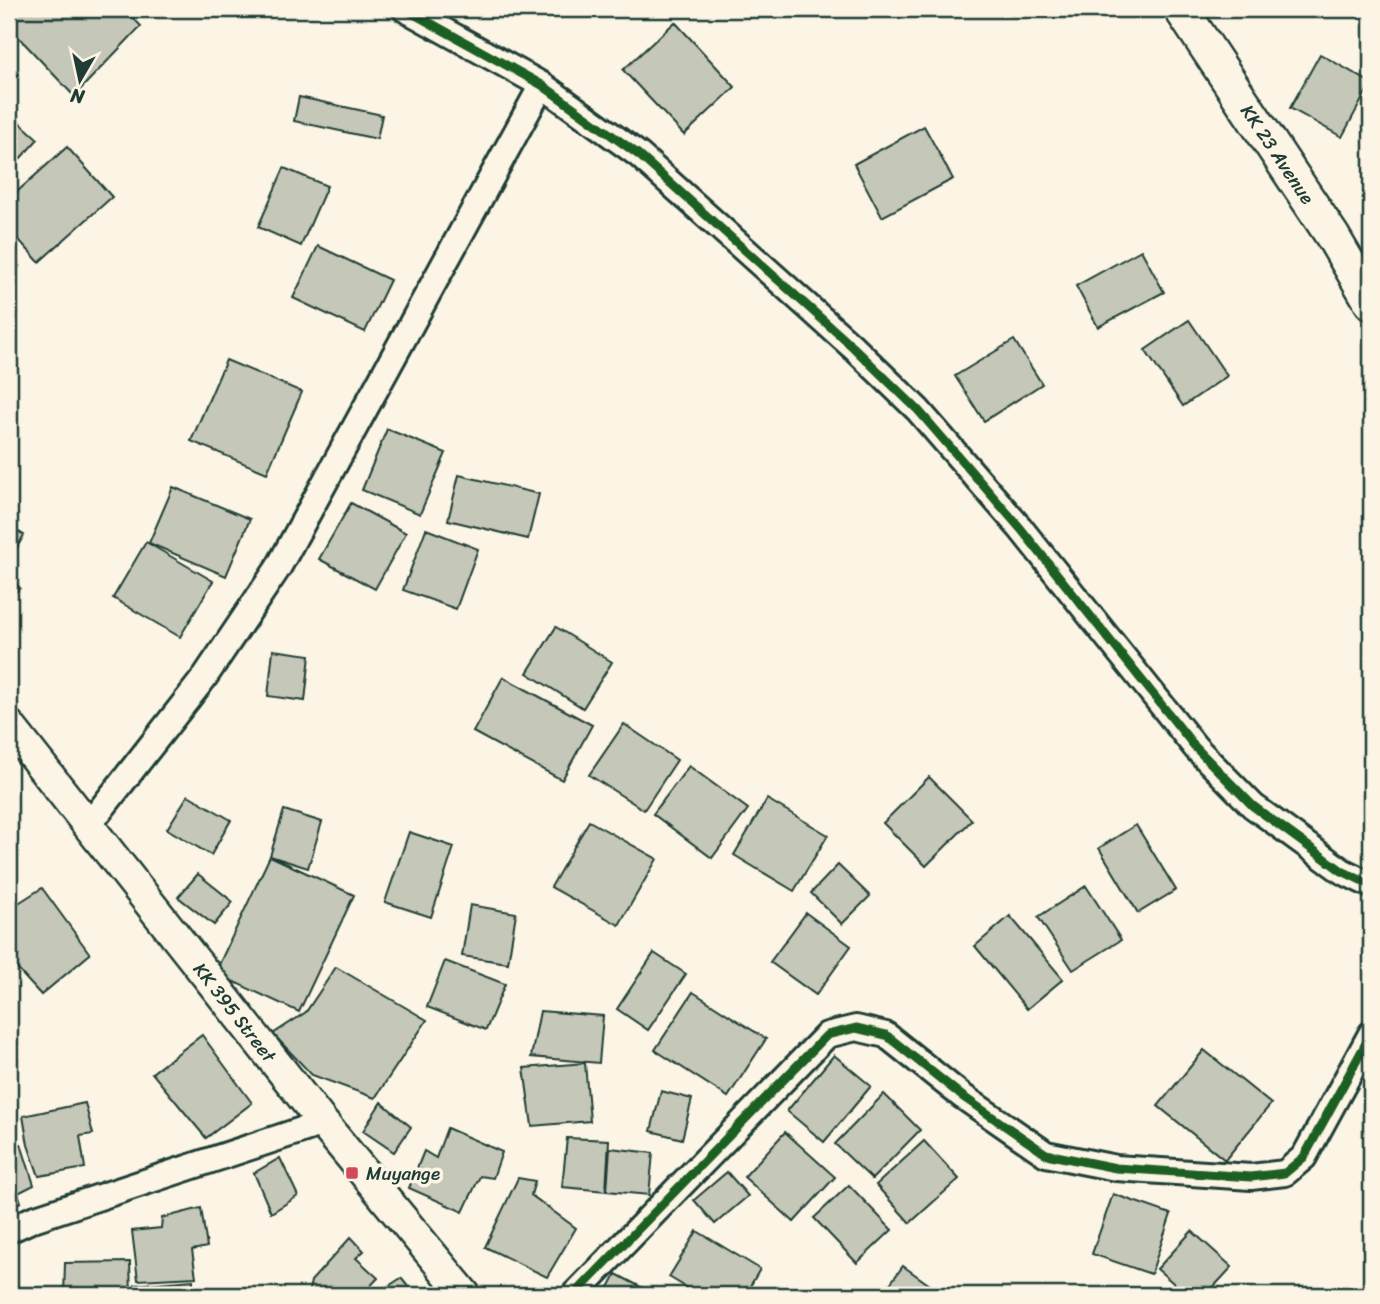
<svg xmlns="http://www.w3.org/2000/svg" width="1380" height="1304" viewBox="0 0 1380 1304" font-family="Sriracha,sans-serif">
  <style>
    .building { fill: #c5c7b9; stroke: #1f3d34; stroke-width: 2 }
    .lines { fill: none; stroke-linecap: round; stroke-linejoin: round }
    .minor-casing { stroke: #1f3d34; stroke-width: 30 }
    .tertiary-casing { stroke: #1f3d34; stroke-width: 35 }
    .secondary-casing { stroke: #1f3d34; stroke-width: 38 }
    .minor { stroke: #fcf5e5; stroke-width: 24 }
    .tertiary { stroke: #fcf5e5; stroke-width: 30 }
    .secondary { stroke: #fcf5e5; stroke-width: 33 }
    .cycleway-casing { stroke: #fcf5e5; stroke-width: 13 }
    .cycleway { stroke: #1b5e20; stroke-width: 9 }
    .poi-dot { fill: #d1495b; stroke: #fcf5e5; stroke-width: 2.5 }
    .labels { text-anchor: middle; stroke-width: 7; stroke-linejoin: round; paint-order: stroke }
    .street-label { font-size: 19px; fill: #1f3d34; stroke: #fcf5e5 }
    .poi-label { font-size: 19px; fill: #1f3d34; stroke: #fcf5e5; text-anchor: start }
  </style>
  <rect width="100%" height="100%" fill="#fcf5e5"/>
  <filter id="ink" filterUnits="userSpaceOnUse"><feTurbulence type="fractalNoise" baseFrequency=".0143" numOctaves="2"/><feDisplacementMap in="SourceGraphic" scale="14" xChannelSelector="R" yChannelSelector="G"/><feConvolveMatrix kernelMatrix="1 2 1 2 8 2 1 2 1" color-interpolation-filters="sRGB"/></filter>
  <g filter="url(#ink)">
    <!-- building -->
    <g class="building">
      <polygon points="9,9 124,9 141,26 74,96 9,27"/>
      <polygon points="675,22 735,87 684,135 623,70"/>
      <polygon points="1320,54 1371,83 1342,137 1290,108"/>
      <polygon points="299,97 382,115 377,139 294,121"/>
      <polygon points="9,113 38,139 9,171"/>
      <polygon points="924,126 953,179 882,217 854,164"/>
      <polygon points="67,147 112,197 39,262 9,229 9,199"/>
      <polygon points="284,168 327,186 301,246 258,227"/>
      <polygon points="318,246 390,280 365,332 293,298"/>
      <polygon points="1141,250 1164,292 1098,327 1076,286"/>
      <polygon points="9,257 19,266 9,277"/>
      <polygon points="1189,320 1227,376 1183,406 1145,350"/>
      <polygon points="1014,340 1042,384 984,421 955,376"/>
      <polygon points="226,360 302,392 267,473 191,441"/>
      <polygon points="387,429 446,453 420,514 362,490"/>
      <polygon points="459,475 539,494 528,539 448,520"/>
      <polygon points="173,487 250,519 226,576 149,543"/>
      <polygon points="351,503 406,533 375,589 319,559"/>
      <polygon points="9,526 24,535 11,558 9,557"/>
      <polygon points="426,529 478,549 456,609 403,590"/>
      <polygon points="146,542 213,581 180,637 113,598"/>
      <polygon points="9,576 20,588 9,598"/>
      <polygon points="556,627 612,662 583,708 527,673"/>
      <polygon points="273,650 310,655 305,701 268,696"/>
      <polygon points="503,677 592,725 562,780 473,732"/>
      <polygon points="624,724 677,760 644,810 589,775"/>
      <polygon points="689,766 748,809 712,858 653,814"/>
      <polygon points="929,777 972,820 926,866 883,823"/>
      <polygon points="188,795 231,820 211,855 167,829"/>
      <polygon points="767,799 828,835 794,891 734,855"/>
      <polygon points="284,810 322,822 308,868 270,856"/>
      <polygon points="589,821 657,859 619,925 551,887"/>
      <polygon points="1136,825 1176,890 1138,913 1099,848"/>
      <polygon points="409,832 454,847 431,917 385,902"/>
      <polygon points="270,856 354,895 299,1012 215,973"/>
      <polygon points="838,865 870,896 842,924 811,893"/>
      <polygon points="198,874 233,902 214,925 178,897"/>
      <polygon points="1086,886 1121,940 1073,970 1038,917"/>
      <polygon points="42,888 90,954 41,995 9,960 9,909"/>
      <polygon points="470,905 516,913 508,963 462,956"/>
      <polygon points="806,913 851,946 816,995 770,962"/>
      <polygon points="1010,916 1063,979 1027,1009 975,946"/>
      <polygon points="654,953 686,974 648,1030 617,1009"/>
      <polygon points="445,961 505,984 486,1030 427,1007"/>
      <polygon points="336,967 427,1020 375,1098 312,1075 273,1034 306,1012"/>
      <polygon points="693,992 766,1039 728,1097 655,1050"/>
      <polygon points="540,1011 603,1016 599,1063 531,1057"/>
      <polygon points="202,1035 252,1103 206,1138 152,1073"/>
      <polygon points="9,1045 16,1076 9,1077"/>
      <polygon points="1204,1050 1271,1104 1225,1160 1158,1106"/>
      <polygon points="834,1055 871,1086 824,1142 787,1111"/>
      <polygon points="585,1063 590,1121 532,1126 524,1068"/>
      <polygon points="661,1091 692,1099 682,1139 651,1131"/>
      <polygon points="884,1094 920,1130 872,1179 835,1144"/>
      <polygon points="381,1102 411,1127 394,1152 363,1131"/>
      <polygon points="85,1103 93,1134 80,1136 85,1168 39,1176 28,1145 23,1116"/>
      <polygon points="447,1128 502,1152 493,1178 480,1176 463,1212 409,1188 424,1151 436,1158"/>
      <polygon points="785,1132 835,1177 794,1222 744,1177"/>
      <polygon points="567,1138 609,1140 606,1191 562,1187"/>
      <polygon points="924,1141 959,1179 910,1223 876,1185"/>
      <polygon points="21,1144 34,1185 18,1193 21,1202 9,1206 9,1149"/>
      <polygon points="610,1148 653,1153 649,1195 607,1191"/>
      <polygon points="280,1158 298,1196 271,1213 254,1173"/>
      <polygon points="727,1172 748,1196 715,1224 694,1200"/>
      <polygon points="518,1178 535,1181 531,1195 576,1228 547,1277 485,1247"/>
      <polygon points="849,1185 892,1230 857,1263 814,1218"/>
      <polygon points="1113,1194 1171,1214 1151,1274 1092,1254"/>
      <polygon points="201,1208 207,1247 192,1250 196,1277 138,1280 132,1231 161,1228 162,1218"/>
      <polygon points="697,1231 760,1269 745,1295 699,1295 669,1277"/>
      <polygon points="1192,1231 1232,1267 1206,1295 1187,1295 1157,1269"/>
      <polygon points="351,1237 364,1251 356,1258 378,1278 362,1295 308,1295 311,1281"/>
      <polygon points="130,1262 131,1295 64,1295 65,1263"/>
      <polygon points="903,1266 944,1295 882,1295"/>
      <polygon points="616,1274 656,1295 605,1295"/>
      <polygon points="401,1278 415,1295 375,1295"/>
      <polygon points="193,1280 193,1295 135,1295 135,1285"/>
    </g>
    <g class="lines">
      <!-- minor casing -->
      <g class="minor-casing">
        <g id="minor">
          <polyline points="405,9 542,85 639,155 853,347 918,410 1021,529 1196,748 1253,806 1342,871 1371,885"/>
          <polyline points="88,826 204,678 278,568 542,85"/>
          <polyline points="9,1230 33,1219 323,1123"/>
          <polyline points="574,1295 827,1035 856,1028 886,1035 962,1096 1046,1154 1116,1168 1251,1177 1285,1173 1304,1157 1371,1034"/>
        </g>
      </g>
      <!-- tertiary casing -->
      <g class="tertiary-casing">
        <polyline id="tertiary" points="9,725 323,1123 465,1295"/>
      </g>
      <!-- secondary casing -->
      <g class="secondary-casing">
        <polyline id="secondary" points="1181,9 1333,237 1371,302"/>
      </g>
      <!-- minor -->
      <use href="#minor" class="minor"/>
      <!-- tertiary -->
      <use href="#tertiary" class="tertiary"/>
      <!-- secondary -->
      <use href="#secondary" class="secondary"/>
      <!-- cycleway casing -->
      <g class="cycleway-casing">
        <g id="cycleway">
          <polyline points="405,9 542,85 639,155 853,347 918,410 1021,529 1196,748 1253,806 1342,871 1371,885"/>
          <polyline points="574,1295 827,1035 856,1028 886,1035 962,1096 1046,1154 1116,1168 1251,1177 1285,1173 1304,1157 1371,1034"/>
        </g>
      </g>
      <!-- cycleway -->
      <use href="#cycleway" class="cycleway"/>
    </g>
  </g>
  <!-- markers -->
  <rect class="poi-dot" x="345" y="1166" width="14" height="14" rx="3.5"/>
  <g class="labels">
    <!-- street labels -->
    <g class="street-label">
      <text transform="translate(1278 154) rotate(56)" y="7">KK 23 Avenue</text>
      <text transform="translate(235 1012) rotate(52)" y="7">KK 395 Street</text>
    </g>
    <!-- poi labels -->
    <g class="poi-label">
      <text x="366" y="1180">Muyange</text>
    </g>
  </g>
  <!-- margin -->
  <rect width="1380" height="1304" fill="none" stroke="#fcf5e5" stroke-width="35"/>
  <rect x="18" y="18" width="1345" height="1269" fill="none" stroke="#1f3d34" stroke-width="2.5" filter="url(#ink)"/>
  <!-- north arrow -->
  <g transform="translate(80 80) rotate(189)" stroke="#fcf5e5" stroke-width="5" paint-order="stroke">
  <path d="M0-5L12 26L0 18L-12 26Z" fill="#1f3d34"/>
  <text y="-10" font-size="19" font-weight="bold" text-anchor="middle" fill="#1f3d34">N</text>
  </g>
</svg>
